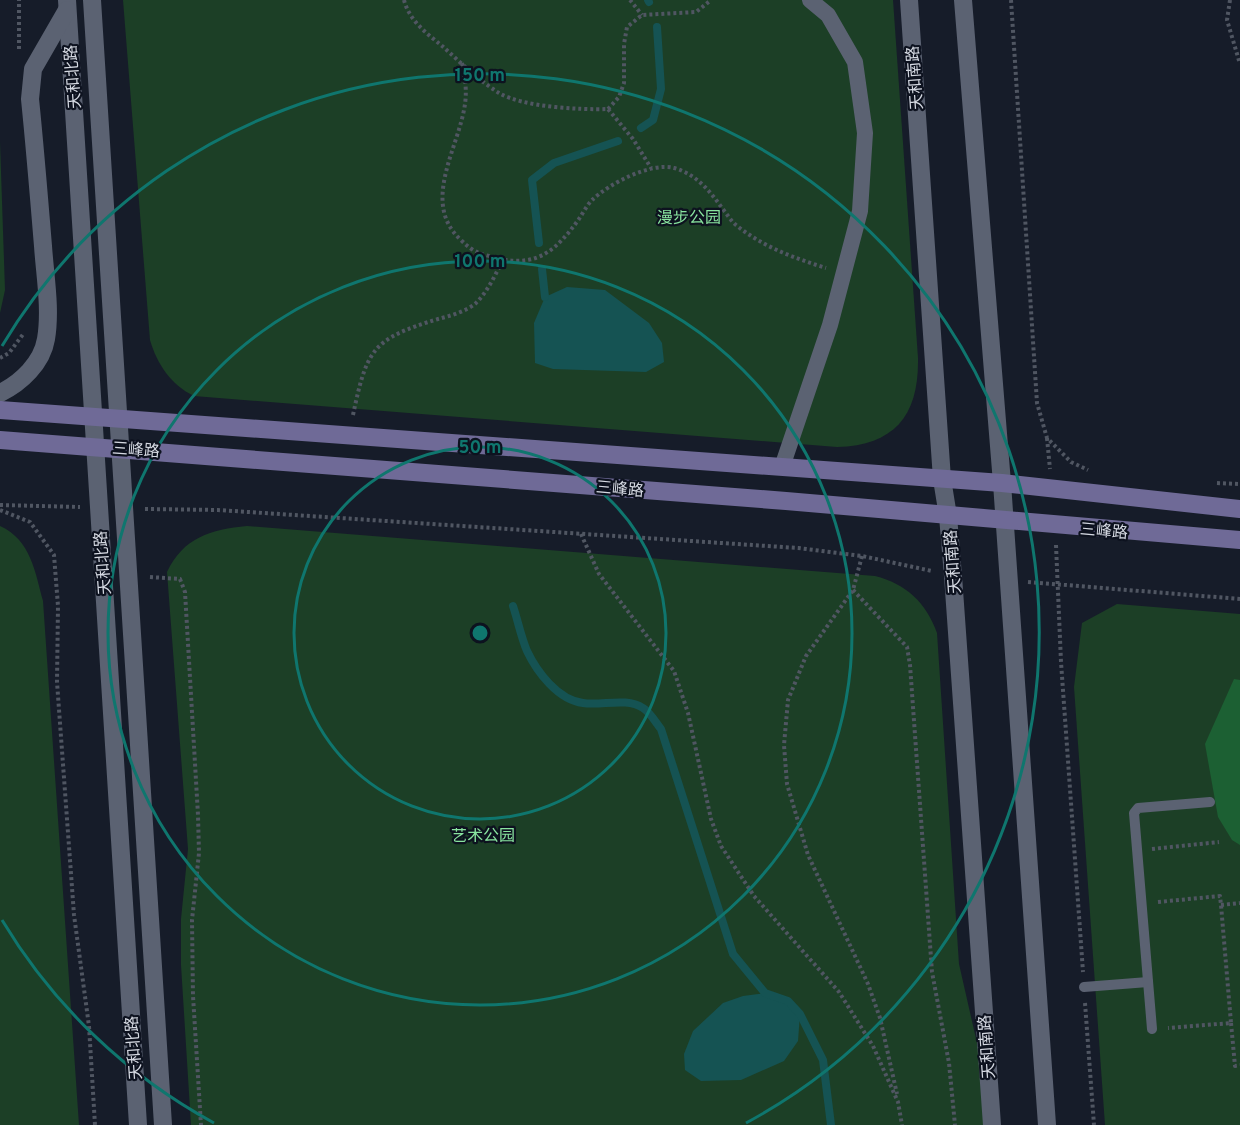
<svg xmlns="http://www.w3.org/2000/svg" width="1240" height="1125" viewBox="0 0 1240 1125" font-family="Overpass,'Noto Sans SC',sans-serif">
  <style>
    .green { fill: #1c3f26 }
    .forest { fill: #1c6033 }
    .water { fill: #155353 }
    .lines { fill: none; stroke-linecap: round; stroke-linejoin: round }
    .stream { stroke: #155353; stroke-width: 8 }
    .path { stroke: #505662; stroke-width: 4; stroke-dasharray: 3 3; stroke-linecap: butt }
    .service { stroke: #5b6272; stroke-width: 10 }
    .pedestrian { stroke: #5b6272; stroke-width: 16 }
    .tertiary { stroke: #5b6272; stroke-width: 18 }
    .secondary { stroke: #6f6a97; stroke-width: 18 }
    .ring { fill: none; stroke: #0f766e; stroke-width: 3 }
    .labels { text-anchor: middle; stroke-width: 4.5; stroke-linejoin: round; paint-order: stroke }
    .street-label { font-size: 16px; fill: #d5d9e2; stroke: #0d121f }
    .park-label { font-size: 16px; fill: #89e49f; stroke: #0d121f }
    .centre { fill: #0f766e; stroke: #0d121f; stroke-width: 3 }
    .ring-label { font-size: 18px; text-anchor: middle; font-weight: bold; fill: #0f766e; stroke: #0d121f; stroke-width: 4.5; stroke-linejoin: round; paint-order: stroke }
  </style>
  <rect width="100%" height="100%" fill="#161c29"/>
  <!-- green -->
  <g class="green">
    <path d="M123,0H893L918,358C919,415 895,445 837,447L194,396C171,385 157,364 150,340Z"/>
    <polygon points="0,142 5,290 0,313"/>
    <path d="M0,526C31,540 35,572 43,601L79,1125H0Z"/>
    <path d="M247,526L875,576C906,584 926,602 937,633L959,964L979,1052L984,1125H191L181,965V919L188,849L167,572C183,538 211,529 247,526Z"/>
    <polygon points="1117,604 1240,614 1240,1125 1105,1125 1074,687 1082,623"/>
  </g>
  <!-- forest -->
  <polygon class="forest" points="1234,679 1240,680 1240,845 1232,840 1218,817 1205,744"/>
  <!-- water -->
  <g class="water">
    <polygon points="567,287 605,290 649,323 662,343 664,362 646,372 553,369 535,363 534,323 545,297"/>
    <polygon points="765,993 788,1001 800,1014 798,1041 784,1061 741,1080 701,1081 685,1070 684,1054 693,1031 723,1003 743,996"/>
  </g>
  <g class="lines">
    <!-- stream -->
    <g class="stream">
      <polyline points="648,0 649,2"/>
      <polyline points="641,128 653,120 661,89 657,27"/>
      <polyline points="539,243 532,180 554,163 618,141"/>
      <polyline points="542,269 545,297"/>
      <path d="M513,606C518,621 521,637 527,651C537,672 558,700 583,703C602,706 626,697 643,708C650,712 656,723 661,729L733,954L765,993L788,1001L800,1014L823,1060L831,1125"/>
    </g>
    <!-- path -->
    <g class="path">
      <path d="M404,0C409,20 426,33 441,45C459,61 478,80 499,93C523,107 579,110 608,109L633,139L651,168"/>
      <polyline points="630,0 642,15"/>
      <polyline points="1011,0 1037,403 1047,438 1071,462 1088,470"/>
      <polyline points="1230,0 1227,20 1240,64"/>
      <polyline points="19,49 19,0"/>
      <path d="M462,63C465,77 467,90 465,104C459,148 420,203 461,240C475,254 481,254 501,259C539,267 558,248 579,219C583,213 587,205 592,200C609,184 650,162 674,168C696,174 710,191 722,208C727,214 731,221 736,225C763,247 794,258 826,268"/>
      <polyline points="608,109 619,97 624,83 624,44 627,27 642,15 696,12 711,0"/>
      <polyline points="0,358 9,353 24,333"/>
      <path d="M353,415C367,349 372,339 438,319C450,316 467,311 476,303C488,291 496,274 503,259"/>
      <polyline points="1047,438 1050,469"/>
      <polyline points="1217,483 1240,484"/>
      <polyline points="0,505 80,507"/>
      <polyline points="145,509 218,510 798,548 862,556 932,571"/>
      <polyline points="0,510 30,522 54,555 58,606 57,682 74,915 89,1026 95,1125"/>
      <polyline points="581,534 599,574 674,671 688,713 711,819 721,846 754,896 839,992 873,1046 898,1102 902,1125"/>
      <polyline points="1056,545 1061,662 1083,972"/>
      <polyline points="862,556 853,590 806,656 788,700 784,745 787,784 808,855 868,984 880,1018 897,1094"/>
      <polyline points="150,577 180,579 185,592 198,815 199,853 192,920 193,996 201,1125"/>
      <polyline points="1028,582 1240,599"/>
      <polyline points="853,590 907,647 910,665 932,972 949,1063 955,1125"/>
      <polyline points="1152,849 1219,842"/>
      <polyline points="1158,902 1220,896 1221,905 1231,1023 1168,1028"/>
      <polyline points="1221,905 1240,903"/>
      <polyline points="1085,1003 1094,1125"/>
      <polyline points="1231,1023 1235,1066 1240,1065"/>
    </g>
    <!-- service -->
    <g class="service">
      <polyline points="1084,987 1148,982"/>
      <polyline points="1152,1029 1134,813 1138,808 1210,802"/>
    </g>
    <!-- pedestrian -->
    <polyline class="pedestrian" points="782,467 830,325 860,211 865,133 855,62 828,15 810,0"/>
    <!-- tertiary -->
    <g class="tertiary">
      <polyline points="67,0 138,1125"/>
      <polyline points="92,0 163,1125"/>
      <polyline points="909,0 942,479 948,516 953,576 992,1125"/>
      <polyline points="963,0 1002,483 1047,1125"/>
      <path d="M0,393C21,383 42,363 46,339C51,309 45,276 43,246C39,197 35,148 30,99L33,69L67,10"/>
    </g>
    <!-- secondary -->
    <g class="secondary">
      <polyline points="0,410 1002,483 1240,509"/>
      <polyline points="0,440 786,501 1240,540"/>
    </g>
  </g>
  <!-- distance rings -->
  <g class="ring">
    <circle cx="480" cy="633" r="186"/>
    <circle cx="480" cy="633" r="372"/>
    <path d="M214 1123A558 558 0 0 1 2 920M2 346A558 558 0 1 1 746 1123"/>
  </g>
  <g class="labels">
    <!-- street labels -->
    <g class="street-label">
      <text transform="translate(72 77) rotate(-94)" y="6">天和北路</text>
      <text transform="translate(914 78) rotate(-94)" y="6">天和南路</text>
      <text transform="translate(136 449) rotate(4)" y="6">三峰路</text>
      <text transform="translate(620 488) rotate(5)" y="6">三峰路</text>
      <text transform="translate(1104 530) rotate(5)" y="6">三峰路</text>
      <text transform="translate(952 562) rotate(-94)" y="6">天和南路</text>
      <text transform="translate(102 563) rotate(-94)" y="6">天和北路</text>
      <text transform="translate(986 1047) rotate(-94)" y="6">天和南路</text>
      <text transform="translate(133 1048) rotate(-94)" y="6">天和北路</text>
    </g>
    <!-- park labels -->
    <g class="park-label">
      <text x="689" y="223">漫步公园</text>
      <text x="483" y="841">艺术公园</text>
    </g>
  </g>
  <circle cx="480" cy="633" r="9" class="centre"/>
  <g class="ring-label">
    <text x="480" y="81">150 m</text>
    <text x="480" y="267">100 m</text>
    <text x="480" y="453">50 m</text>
  </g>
</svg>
